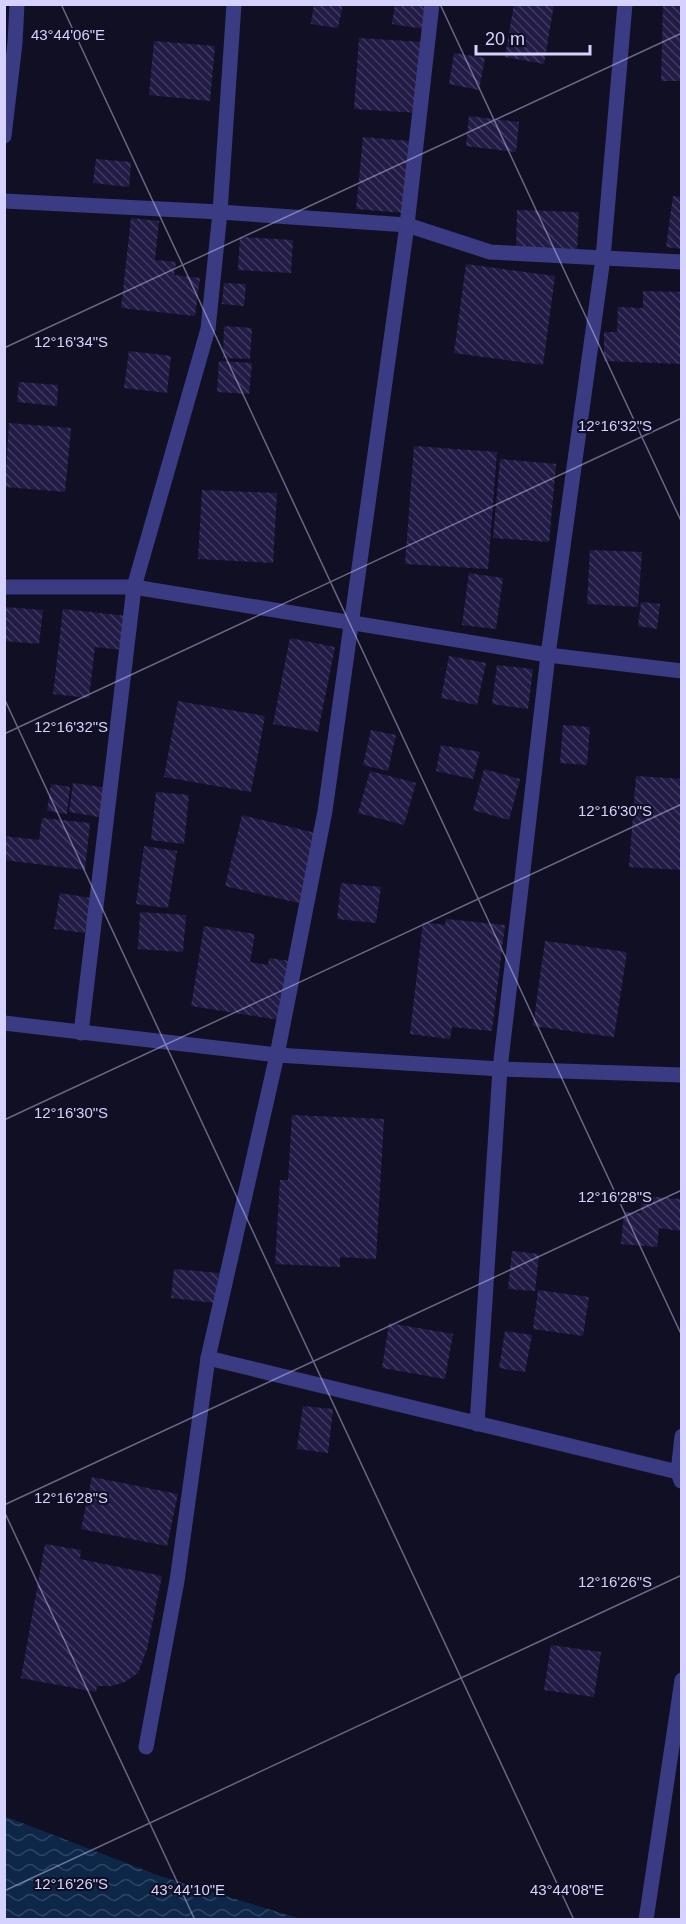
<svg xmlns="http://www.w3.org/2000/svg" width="686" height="1924" viewBox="0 0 686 1924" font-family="Helvetica,sans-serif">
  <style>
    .water { fill: url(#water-waves) }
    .building { fill: url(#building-back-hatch) }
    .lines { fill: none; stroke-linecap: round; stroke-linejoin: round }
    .minor { stroke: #3a3b83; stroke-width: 15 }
    .ticks { fill: none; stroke: #d5d2ff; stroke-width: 1.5; stroke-opacity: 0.45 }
    .ticks-label { font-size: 15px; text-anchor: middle; fill: #d5d2ff; stroke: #110f24; stroke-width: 4.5; stroke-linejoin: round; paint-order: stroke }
  </style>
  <defs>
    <pattern id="water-waves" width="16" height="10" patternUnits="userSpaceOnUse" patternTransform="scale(1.5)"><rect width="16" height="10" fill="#0d2749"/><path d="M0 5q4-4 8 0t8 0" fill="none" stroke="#2f4564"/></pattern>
    <pattern id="building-back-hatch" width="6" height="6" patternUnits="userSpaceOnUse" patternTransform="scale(1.5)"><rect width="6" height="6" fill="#211b45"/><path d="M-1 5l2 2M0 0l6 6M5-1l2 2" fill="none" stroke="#403b61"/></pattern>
  </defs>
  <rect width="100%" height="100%" fill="#110f24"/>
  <!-- water -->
  <polygon class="water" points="4,1816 160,1876 301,1919 5,1919"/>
  <!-- building -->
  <g class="building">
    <polygon points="314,4 343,4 338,28 311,24"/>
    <polygon points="395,4 428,4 424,29 392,24"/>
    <polygon points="514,4 554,4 544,64 505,57"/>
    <polygon points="663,4 682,4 682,81 661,81"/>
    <polygon points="359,38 424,42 419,113 354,109"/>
    <polygon points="154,41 215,46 210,101 149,95"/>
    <polygon points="454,53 485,58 479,90 449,84"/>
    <polygon points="469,116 519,122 516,152 466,146"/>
    <polygon points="363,137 410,141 403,213 356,209"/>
    <polygon points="96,159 131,162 129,187 93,183"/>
    <polygon points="673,196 682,197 682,249 666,247"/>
    <polygon points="517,210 579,212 577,252 516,250"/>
    <polygon points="131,218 159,221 155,260 176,262 174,275 200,278 195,316 121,308"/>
    <polygon points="240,237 293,240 291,273 238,270"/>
    <polygon points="466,264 555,276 543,365 454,353"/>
    <polygon points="224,283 246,284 244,306 222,304"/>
    <polygon points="643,291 682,292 682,364 604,361 604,332 617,332 618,307 643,308"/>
    <polygon points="224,326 252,328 250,359 223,358"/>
    <polygon points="129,351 171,356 167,393 124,388"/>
    <polygon points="219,361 252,363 249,394 217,392"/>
    <polygon points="19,382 58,385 57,406 17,402"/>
    <polygon points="9,423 71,428 65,492 5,487"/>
    <polygon points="414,446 497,452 488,569 405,564"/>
    <polygon points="500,459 556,464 549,542 493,538"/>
    <polygon points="202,490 277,493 273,563 198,559"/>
    <polygon points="590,550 642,552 638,607 587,604"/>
    <polygon points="469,573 503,578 496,629 462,625"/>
    <polygon points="641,602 660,604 657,629 638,626"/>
    <polygon points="4,607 43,610 39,644 4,641"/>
    <polygon points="63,609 127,616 123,650 95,647 89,698 53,694"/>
    <polygon points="290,638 335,647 318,732 273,724"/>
    <polygon points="449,656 486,663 477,705 441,698"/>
    <polygon points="497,665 533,669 528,709 492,704"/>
    <polygon points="178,701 265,716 251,792 164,777"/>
    <polygon points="563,725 590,727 587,765 560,763"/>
    <polygon points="371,730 396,735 388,771 363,765"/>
    <polygon points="441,745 480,752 473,779 436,771"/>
    <polygon points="484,769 520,779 509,820 473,810"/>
    <polygon points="370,771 416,783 404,825 358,813"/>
    <polygon points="636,776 682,779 682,870 629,867"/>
    <polygon points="73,783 109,788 105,818 69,812"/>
    <polygon points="51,784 70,787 67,814 47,811"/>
    <polygon points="156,792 189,795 184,844 151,840"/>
    <polygon points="242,815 316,833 299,903 225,886"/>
    <polygon points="42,818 90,823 85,870 4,860 4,836 39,840"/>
    <polygon points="144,846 177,851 168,908 136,904"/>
    <polygon points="341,883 381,887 376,923 337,919"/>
    <polygon points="60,893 91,898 85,933 54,929"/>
    <polygon points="140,912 186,915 183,952 138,949"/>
    <polygon points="446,919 505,925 492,1031 452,1027 450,1039 410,1034 423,922 445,925"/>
    <polygon points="204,926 255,934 250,962 268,965 269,958 290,961 280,1020 191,1006"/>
    <polygon points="545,941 627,952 614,1037 533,1026"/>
    <polygon points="292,1115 384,1119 376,1259 340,1257 340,1267 275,1264 280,1180 288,1180"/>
    <polygon points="642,1196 682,1199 680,1231 659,1228 657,1247 621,1244 624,1212 641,1213"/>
    <polygon points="512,1251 539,1254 535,1291 508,1289"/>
    <polygon points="174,1269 219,1273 216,1303 171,1298"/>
    <polygon points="538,1290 589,1297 583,1336 533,1329"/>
    <polygon points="389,1323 453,1334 445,1379 382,1368"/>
    <polygon points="505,1331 532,1335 525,1372 499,1368"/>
    <polygon points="303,1406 333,1409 328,1453 297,1449"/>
    <polygon points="92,1477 178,1494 167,1546 81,1529"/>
    <polygon points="45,1544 81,1550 80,1559 162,1576 147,1649 138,1673 125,1682 111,1686 97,1686 96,1692 21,1678"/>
    <polygon points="551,1645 601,1652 594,1697 544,1690"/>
  </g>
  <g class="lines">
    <!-- minor -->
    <g class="minor">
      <polyline points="4,136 15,43 17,4"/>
      <polyline points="4,201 220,212 407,225 490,252 682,262"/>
      <polyline points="4,587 134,587 548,655 682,671"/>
      <polyline points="4,1023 277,1055 500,1069 682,1075"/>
      <polyline points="81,1033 134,587 208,329 220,212 234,4"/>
      <polyline points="208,1358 682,1473"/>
      <polyline points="477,1424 500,1069 548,655 603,258 625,4"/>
      <polyline points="681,1481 678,1472 682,1436"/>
      <polyline points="146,1747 177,1581 208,1358 277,1055 325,811 407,225 432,4"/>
      <polyline points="646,1920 682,1680"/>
    </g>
  </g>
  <!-- ticks -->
  <path class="ticks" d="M61,4L682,1336M440,4L682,523M4,348L682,33M4,698L574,1920M4,734L682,418M4,1120L682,804M4,1505L682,1190M4,1511L195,1920M4,1891L682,1575"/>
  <g class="ticks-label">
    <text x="68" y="40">43°44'06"E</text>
    <text x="71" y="347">12°16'34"S</text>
    <text x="615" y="431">12°16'32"S</text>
    <text x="71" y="732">12°16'32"S</text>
    <text x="615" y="816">12°16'30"S</text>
    <text x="71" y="1118">12°16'30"S</text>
    <text x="615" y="1202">12°16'28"S</text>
    <text x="71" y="1503">12°16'28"S</text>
    <text x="615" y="1587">12°16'26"S</text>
    <text x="71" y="1889">12°16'26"S</text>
    <text x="188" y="1895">43°44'10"E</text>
    <text x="567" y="1895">43°44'08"E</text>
  </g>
  <!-- border -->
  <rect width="686" height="1924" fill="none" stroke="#d5d2ff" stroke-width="12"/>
  <!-- scale -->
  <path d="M476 45v9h114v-9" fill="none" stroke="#d5d2ff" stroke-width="3"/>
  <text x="485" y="45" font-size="18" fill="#d5d2ff" stroke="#110f24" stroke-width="4.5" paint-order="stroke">20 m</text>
</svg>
